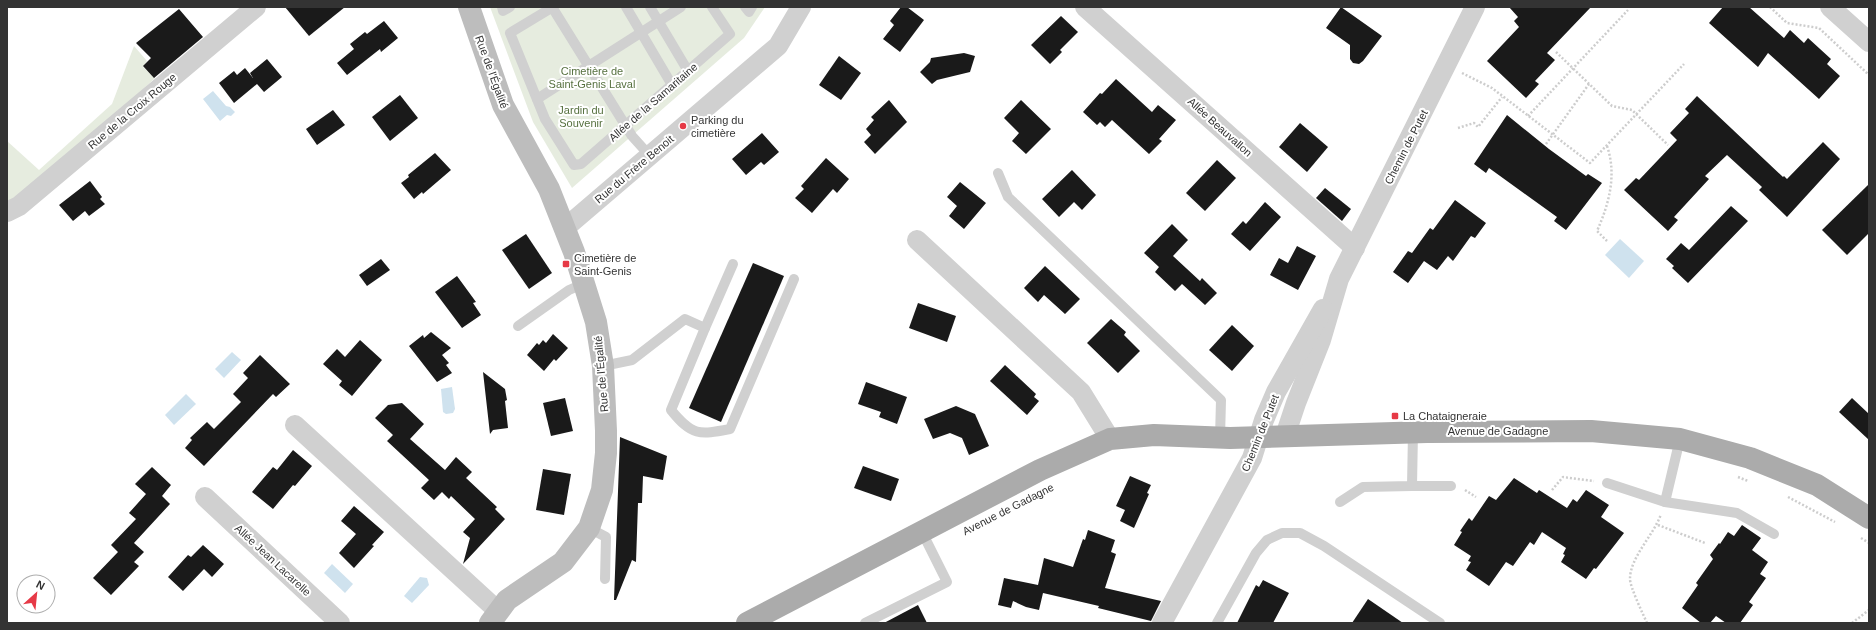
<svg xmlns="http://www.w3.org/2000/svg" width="1876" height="630" viewBox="0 0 1876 630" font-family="Helvetica,sans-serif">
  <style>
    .green { fill: #e6ecdf }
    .water { fill: #cfe2ee }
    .building { fill: #1a1a1a }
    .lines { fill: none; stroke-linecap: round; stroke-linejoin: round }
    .path { stroke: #cdcdcd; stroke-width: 2.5; stroke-dasharray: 2 2; stroke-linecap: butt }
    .lane { stroke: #d0d0d0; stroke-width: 10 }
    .street { stroke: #d0d0d0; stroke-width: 20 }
    .secondary { stroke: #bdbdbd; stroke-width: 22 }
    .primary { stroke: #ababab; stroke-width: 22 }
    .poi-dot { fill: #e63946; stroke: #fff; stroke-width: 1.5 }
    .labels { text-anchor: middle; stroke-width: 4; stroke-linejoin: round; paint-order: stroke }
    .park-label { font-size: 11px; fill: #56703f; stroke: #fff }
    .street-label { font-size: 11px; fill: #333; stroke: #fff }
    .poi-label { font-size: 11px; fill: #333; stroke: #fff; text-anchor: start }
  </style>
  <rect width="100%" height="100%" fill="#fff"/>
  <!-- green -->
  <g class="green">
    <polygon points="490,7 765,7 744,38 572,188 533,122"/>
    <polygon points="134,46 147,61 143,67 155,78 123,108 7,205 7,141 39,170 112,104"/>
  </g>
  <!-- water -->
  <g class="water">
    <polygon points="213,91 226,106 230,107 235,112 231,116 227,115 220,121 203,99"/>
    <polygon points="1620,239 1644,261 1629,278 1605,255"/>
    <polygon points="232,352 241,360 224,378 215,369"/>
    <polygon points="452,387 455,409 453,413 446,414 443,412 441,389"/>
    <polygon points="186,394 196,404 174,425 165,415"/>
    <polygon points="332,564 353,584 345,593 324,573"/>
    <polygon points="420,577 427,578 429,585 412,603 404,596"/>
  </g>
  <!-- building -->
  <g class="building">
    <polygon points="285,7 345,7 309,36"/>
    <polygon points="901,7 907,7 924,20 900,52 883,39 894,25 890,21"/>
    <polygon points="1341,7 1382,36 1363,61 1359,64 1353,63 1350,59 1350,45 1326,28"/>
    <polygon points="1509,7 1591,7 1547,53 1555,60 1535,81 1539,84 1526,98 1487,61 1519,27 1514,21 1518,17"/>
    <polygon points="1723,7 1749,7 1784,38 1790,30 1804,43 1808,38 1831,59 1827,64 1840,76 1819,99 1768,53 1758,67 1709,23"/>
    <polygon points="179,9 203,37 154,78 143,66 151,58 136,43"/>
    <polygon points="1061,16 1078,32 1060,50 1062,52 1050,64 1031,45"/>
    <polygon points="384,21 398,38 381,52 380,49 347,75 337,63 354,49 350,44 365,32 367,34"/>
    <polygon points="964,53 975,56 970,72 937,80 932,84 920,72 930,62 931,58"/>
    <polygon points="839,56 861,73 841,100 819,85"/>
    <polygon points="267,59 282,77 264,92 257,84 234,103 219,83 234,71 237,75 245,68 253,78 250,73"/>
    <polygon points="1116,79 1152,112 1158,105 1176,120 1159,139 1162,141 1149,154 1112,120 1105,127 1100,122 1097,125 1083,112 1100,93 1102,94"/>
    <polygon points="400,95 418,118 390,141 372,117"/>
    <polygon points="1697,96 1783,177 1784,176 1787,179 1823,142 1840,159 1787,217 1759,190 1762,187 1727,155 1705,176 1709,179 1674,217 1678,220 1668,231 1624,190 1636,178 1639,180 1677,140 1670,133 1689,113 1685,109"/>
    <polygon points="889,100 907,122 875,154 864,142 871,135 866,129 874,120 871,117"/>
    <polygon points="1021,100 1051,129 1026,154 1012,141 1019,133 1004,118"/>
    <polygon points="333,110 345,125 317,145 306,129"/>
    <polygon points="1507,115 1549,149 1586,176 1588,174 1602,183 1566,230 1554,221 1557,217 1489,168 1486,173 1474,164"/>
    <polygon points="1300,123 1328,147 1307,172 1279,147"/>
    <polygon points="762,133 779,152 764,165 761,162 746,175 732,159"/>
    <polygon points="435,153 451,170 423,194 422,192 414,199 401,183 409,177 408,175"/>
    <polygon points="826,158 849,179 837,193 833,189 812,213 795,198 804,189 801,186"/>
    <polygon points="1217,160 1236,178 1205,211 1186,193"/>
    <polygon points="1072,170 1096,195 1082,210 1074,202 1059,217 1042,199"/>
    <polygon points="90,181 102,197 100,199 105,204 89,216 85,211 73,221 59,205"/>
    <polygon points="960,182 986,203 964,229 949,216 957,206 947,197"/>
    <polygon points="1869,184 1869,233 1847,255 1822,230"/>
    <polygon points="1325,188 1351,209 1342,221 1316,198"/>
    <polygon points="1455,200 1486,223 1475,238 1471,236 1453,261 1448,256 1437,270 1424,261 1408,283 1393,272 1408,251 1412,253 1430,228 1433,230"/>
    <polygon points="1265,202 1281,217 1250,251 1231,234 1243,221 1246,224"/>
    <polygon points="1731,206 1748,221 1688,283 1672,268 1674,266 1666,259 1681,243 1689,250"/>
    <polygon points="1172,224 1188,240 1173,256 1200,281 1202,278 1217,293 1205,305 1182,284 1175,291 1155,272 1159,267 1144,253"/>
    <polygon points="526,234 552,273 529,289 502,250"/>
    <polygon points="1297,246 1316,256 1298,290 1270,275 1279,258 1288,263"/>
    <polygon points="381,259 390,270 367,286 359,275"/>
    <polygon points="753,263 784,276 721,422 689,408"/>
    <polygon points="1045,266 1080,299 1065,314 1044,295 1038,302 1024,288"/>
    <polygon points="457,276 476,302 473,303 481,315 462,328 435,292"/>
    <polygon points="918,303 956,316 947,342 909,328"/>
    <polygon points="1111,319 1126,332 1124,335 1140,351 1118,373 1087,343"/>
    <polygon points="1232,325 1254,346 1232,371 1209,350"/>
    <polygon points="431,332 451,348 442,355 449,363 446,365 452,373 437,382 409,346 423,335 424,338"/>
    <polygon points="553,334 568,348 556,361 554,359 544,371 527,355 537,343 539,345 543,340 546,343"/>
    <polygon points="360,340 382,360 352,396 339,385 342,381 323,364 337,349 345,357"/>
    <polygon points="260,355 290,384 276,397 273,394 204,466 185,448 192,440 190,438 207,422 214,429 241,402 233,394 248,378 243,373"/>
    <polygon points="1005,365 1036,394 1034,397 1039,401 1027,415 990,381"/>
    <polygon points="483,372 505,389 507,400 505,401 508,428 493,430 490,434"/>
    <polygon points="866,382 907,397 897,424 879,417 881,412 858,404"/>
    <polygon points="565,398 573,431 551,436 543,403"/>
    <polygon points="1852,398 1869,414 1869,440 1839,412"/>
    <polygon points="402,403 424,424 410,439 445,470 456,457 472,472 466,478 497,507 495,509 505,519 463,564 470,538 463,532 475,519 451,496 449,499 442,492 434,500 421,488 429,480 387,441 393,435 375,418 388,405"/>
    <polygon points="956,406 975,414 989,446 969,455 962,438 950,433 933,439 924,419"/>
    <polygon points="620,437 667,456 663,480 643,476 642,503 638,503 636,562 632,560 616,600 614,600"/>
    <polygon points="293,450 312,466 295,486 293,485 273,509 252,492 273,467 277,470"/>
    <polygon points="863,466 899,479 891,501 854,488"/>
    <polygon points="152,467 171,485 162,496 170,504 134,543 144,552 134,562 139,566 111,595 93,578 118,552 111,545 136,519 129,513 146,494 135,484"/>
    <polygon points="543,469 571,474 564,515 536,510"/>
    <polygon points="1130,476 1151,485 1147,493 1149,494 1134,528 1120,521 1125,510 1116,506"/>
    <polygon points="1514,478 1537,493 1539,490 1567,508 1573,499 1577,502 1586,490 1609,505 1601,517 1624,533 1596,569 1594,568 1586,579 1561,562 1565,555 1563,554 1566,548 1542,532 1534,545 1530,542 1513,566 1506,562 1489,586 1466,570 1471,562 1468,561 1471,556 1454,545 1462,532 1460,531 1469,518 1472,521 1489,496 1496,500"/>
    <polygon points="354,506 384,532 372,545 374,546 354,568 339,553 356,534 341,521"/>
    <polygon points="1742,525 1761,538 1752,550 1768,562 1760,574 1766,578 1749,602 1753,605 1740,623 1726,623 1716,616 1710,623 1701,623 1682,608 1698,585 1696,583 1713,559 1710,555 1719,543 1720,544 1728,532 1734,536"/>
    <polygon points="1088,530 1115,540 1111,552 1116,554 1105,588 1161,601 1151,621 1098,608 1099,606 1043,593 1039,610 1026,607 1013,601 1011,608 998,605 1004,578 1038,585 1044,558 1073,567 1083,539 1085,540"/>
    <polygon points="203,545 224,564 212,577 204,569 183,591 168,577 188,555 191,557"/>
    <polygon points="1263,580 1289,593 1273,623 1237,623 1256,585 1259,587"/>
    <polygon points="1368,599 1403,623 1352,623"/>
    <polygon points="918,605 927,623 884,623"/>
  </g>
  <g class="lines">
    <!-- path -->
    <g class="path">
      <polyline points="1770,7 1787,23 1819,28 1869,75"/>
      <polyline points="1556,52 1612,106 1632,110 1668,145"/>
      <polyline points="1462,73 1492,88 1590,163 1684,64"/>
      <polyline points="1528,116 1628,10"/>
      <polyline points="1458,128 1474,123 1478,127 1502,97"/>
      <polyline points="1546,144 1589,84"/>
      <path d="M1607,146C1617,175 1609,204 1597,231L1607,241"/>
      <polyline points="1738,477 1748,481"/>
      <polyline points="1465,490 1476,497"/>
      <polyline points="1552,490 1563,477 1594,481"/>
      <polyline points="1788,497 1835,522"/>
      <polyline points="1658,525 1705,543"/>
      <polyline points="1861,538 1869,543"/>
      <path d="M1647,623C1643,614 1630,587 1630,579C1630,557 1654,535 1661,514"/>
      <polyline points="1852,623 1869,610"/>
    </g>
    <!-- lane -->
    <g class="lane">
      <polyline points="502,7 503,11 510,7"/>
      <polyline points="552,7 632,136 650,156"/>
      <polyline points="553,7 510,33 545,119 574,165 581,164 730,34 712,7"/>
      <polyline points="626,7 672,85"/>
      <polyline points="650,7 688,71"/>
      <polyline points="745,7 749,12 752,7"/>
      <polyline points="537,99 681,7"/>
      <polyline points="998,173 1008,197 1221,400 1220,438"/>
      <polyline points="518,326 569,290 583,284"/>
      <polyline points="705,328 733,264"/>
      <path d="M603,366L632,360L685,319L705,328L671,410C692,436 699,435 730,429L794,279"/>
      <polyline points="1607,483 1665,502 1680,439"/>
      <polyline points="1412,486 1451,486"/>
      <polyline points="1340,502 1363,487 1412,486 1413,432"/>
      <polyline points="1665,502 1737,513 1774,534"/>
      <polyline points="589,528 606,537 605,579"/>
      <polyline points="865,623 947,582 922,532"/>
      <polyline points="1217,623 1256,553 1267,540 1282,533 1300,533 1324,546 1440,623"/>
    </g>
    <!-- street -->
    <g class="street">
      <polyline points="1085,7 1355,248"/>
      <polyline points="1830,7 1869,42"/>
      <polyline points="7,212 19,206 256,7"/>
      <polyline points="565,228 778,46 801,7"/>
      <polyline points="917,240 1081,392 1110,439"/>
      <polyline points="295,425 498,611"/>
      <polyline points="1285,436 1296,403 1321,340 1339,279 1475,7"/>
      <polyline points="205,497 340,623"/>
      <polyline points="1162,623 1252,458 1264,420 1276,392 1323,309"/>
    </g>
    <!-- secondary -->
    <polyline class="secondary" points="469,7 503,105 549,189 574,252 596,322 603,366 606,431 606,453 602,490 589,528 563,562 507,600 490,623"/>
    <!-- primary -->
    <polyline class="primary" points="747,623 1040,470 1110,439 1154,435 1230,438 1427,432 1591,431 1680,439 1750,458 1817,485 1869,518"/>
  </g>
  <!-- markers -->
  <g class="poi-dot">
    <circle cx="683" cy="126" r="4"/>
    <rect x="562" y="260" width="8" height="8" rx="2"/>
    <rect x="1391" y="412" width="8" height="8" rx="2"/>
  </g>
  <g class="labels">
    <!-- park labels -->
    <g class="park-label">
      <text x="592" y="75">Cimetière de<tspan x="592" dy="13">Saint-Genis Laval</tspan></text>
      <text x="581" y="114">Jardin du<tspan x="581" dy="13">Souvenir</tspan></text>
    </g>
    <!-- street labels -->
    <g class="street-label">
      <text transform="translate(492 72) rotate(70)" y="4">Rue de l'Égalité</text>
      <text transform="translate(653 102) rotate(-41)" y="4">Allée de la Samaritaine</text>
      <text transform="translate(132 111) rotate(-40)" y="4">Rue de la Croix Rouge</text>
      <text transform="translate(1220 127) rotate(42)" y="4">Allée Beauvallon</text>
      <text transform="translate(1406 147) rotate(-63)" y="4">Chemin de Putet</text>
      <text transform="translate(634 169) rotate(-40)" y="4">Rue du Frère Benoit</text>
      <text transform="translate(601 374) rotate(-95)" y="4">Rue de l'Égalité</text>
      <text x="1498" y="435">Avenue de Gadagne</text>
      <text transform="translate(1260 433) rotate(-68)" y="4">Chemin de Putet</text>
      <text transform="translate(1008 509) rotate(-27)" y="4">Avenue de Gadagne</text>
      <text transform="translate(273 560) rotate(43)" y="4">Allée Jean Lacarelle</text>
    </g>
    <!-- poi labels -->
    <g class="poi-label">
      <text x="691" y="124">Parking du<tspan x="691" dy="13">cimetière</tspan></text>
      <text x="574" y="262">Cimetière de<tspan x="574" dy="13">Saint-Genis</tspan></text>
      <text x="1403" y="420">La Chataigneraie</text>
    </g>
  </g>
  <!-- border -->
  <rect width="1876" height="630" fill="none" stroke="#333333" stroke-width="16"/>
  <!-- north arrow -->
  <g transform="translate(36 594) rotate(27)"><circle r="19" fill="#ffffff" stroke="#adadad"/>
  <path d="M0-3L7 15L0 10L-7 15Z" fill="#e63946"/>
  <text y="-6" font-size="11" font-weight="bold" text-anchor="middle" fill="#333333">N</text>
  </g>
</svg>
